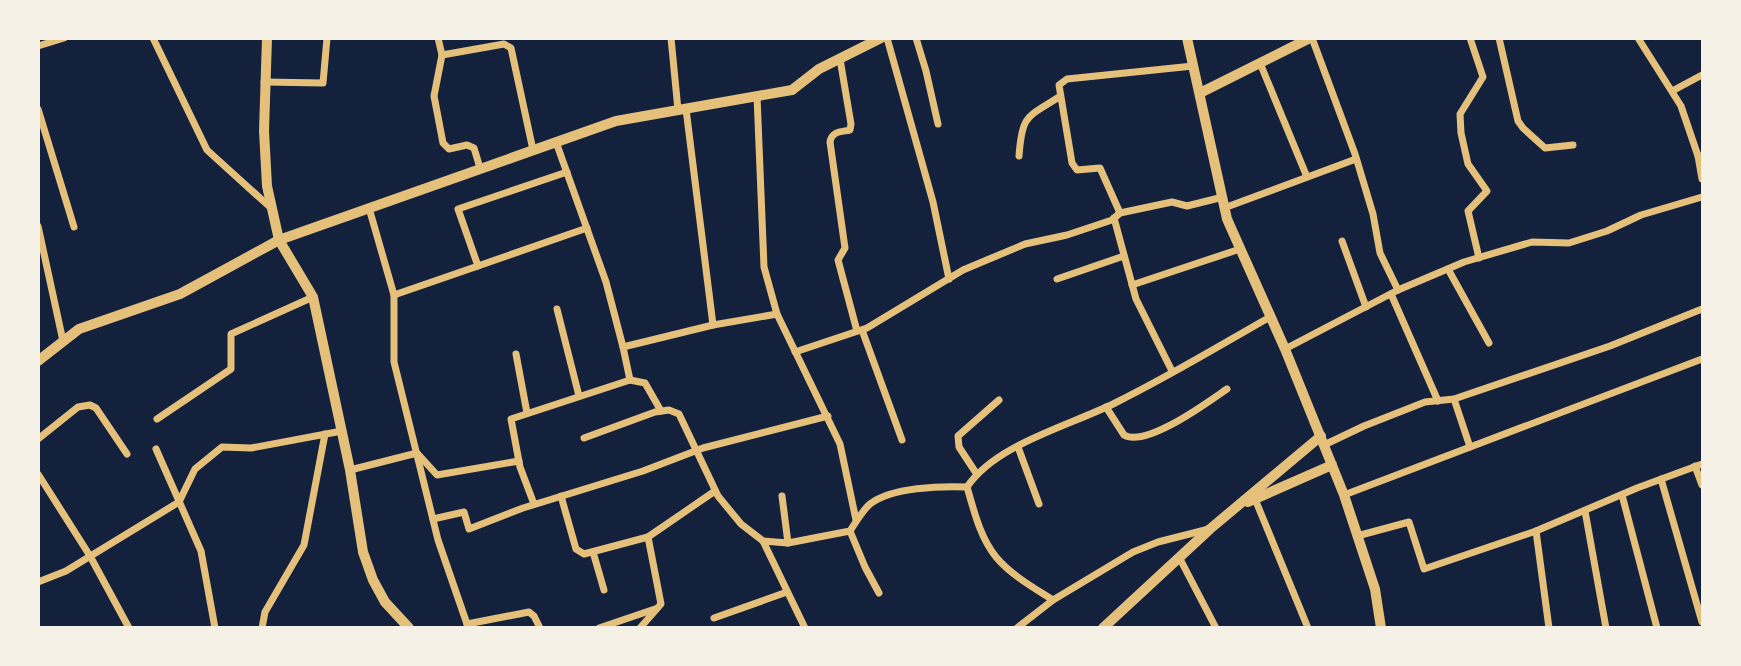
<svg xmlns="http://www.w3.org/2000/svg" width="1741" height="666" viewBox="0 0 1741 666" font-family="'Work Sans',sans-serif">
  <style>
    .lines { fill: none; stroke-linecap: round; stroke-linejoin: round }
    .minor { stroke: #e5c07b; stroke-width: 7 }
    .tertiary { stroke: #e5c07b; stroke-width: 10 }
    .secondary { stroke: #e5c07b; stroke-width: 10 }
  </style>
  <rect width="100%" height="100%" fill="#14213d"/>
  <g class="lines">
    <!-- minor -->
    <g class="minor">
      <polyline points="153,38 207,150 271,208"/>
      <polyline points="438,38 442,55 434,96 443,143 449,149 467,145 474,148 480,168"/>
      <polyline points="671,38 678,110"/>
      <polyline points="887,38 933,202 949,279"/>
      <polyline points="916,38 926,71 938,124"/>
      <polyline points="1312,38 1355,154 1373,214 1380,253 1398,290"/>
      <polyline points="1470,38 1483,77 1460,114 1461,133 1468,164 1487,191 1468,211 1479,258"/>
      <polyline points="1499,38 1518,121 1523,128 1545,148 1573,145"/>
      <polyline points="1638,38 1681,106 1698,156 1702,156"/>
      <polyline points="38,46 64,38"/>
      <polyline points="442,55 504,44 511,48 533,150"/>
      <path d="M840,59L851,124L850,130C841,132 832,131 830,142L845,248L838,260L857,331"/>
      <polyline points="1260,63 1307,177"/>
      <polyline points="264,82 323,83 327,38"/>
      <polyline points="1674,90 1702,75"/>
      <polyline points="757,96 764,267 777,314 840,444 856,520"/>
      <polyline points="38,109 74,227"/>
      <polyline points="686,109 713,325 777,314"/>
      <polyline points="556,142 606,282 623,347 713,325"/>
      <path d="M1019,156C1022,115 1026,118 1059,97"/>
      <polyline points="1698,156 1702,179"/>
      <polyline points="369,208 394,295"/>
      <polyline points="1224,208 1356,159"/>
      <polyline points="1120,213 1100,168 1077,170 1072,163 1059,85 1067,79 1193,66"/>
      <polyline points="1114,218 1136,299 1172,371"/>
      <polyline points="38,226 63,341"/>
      <polyline points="1342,241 1366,307"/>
      <polyline points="478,266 587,228"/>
      <polyline points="1448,269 1489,343"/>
      <polyline points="1057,279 1124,256"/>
      <polyline points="1132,285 1240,249"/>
      <polyline points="1391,294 1438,401"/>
      <polyline points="557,309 579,396"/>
      <polyline points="862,330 902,440"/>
      <polyline points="1285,349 1398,290 1464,262 1532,242 1569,243 1607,231 1641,215 1702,197"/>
      <polyline points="795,352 867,328 963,270 1025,244 1067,235 1112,220 1120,213 1172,202 1187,206 1223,197"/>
      <polyline points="516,354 527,413"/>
      <polyline points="630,380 645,383 661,411"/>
      <polyline points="1454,399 1470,447"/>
      <path d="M1106,407L1124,435C1146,448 1208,402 1227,389"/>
      <polyline points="157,419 231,369 231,334 313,297"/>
      <path d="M584,438L655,412L669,410L679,414L718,496L741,524L763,541L788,543L850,531C856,522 862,511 870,504C892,487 941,486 967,487"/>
      <polyline points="38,439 78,407 90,405 96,408 127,454"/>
      <polyline points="1324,445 1364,426 1425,402 1454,399 1610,346 1702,309"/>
      <polyline points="1018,447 1039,504"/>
      <polyline points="156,449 201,551 215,628"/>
      <polyline points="1695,466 1702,485"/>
      <polyline points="350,470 417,453 437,475 519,461"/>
      <polyline points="976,473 959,447 958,436 999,400"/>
      <polyline points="38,474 90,556 129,628"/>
      <polyline points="1661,479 1702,622"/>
      <polyline points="1344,495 1702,359"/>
      <polyline points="1622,495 1657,628"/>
      <polyline points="561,496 576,549 584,554 648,537 715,491"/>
      <polyline points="782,496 788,543"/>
      <polyline points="1255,499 1308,628"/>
      <polyline points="534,504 520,467 511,419 630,380 623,347"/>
      <polyline points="1585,511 1606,628"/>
      <polyline points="433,519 464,512 469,529 523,508 643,471 703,448 828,416"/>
      <path d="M1209,529L1158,542L1133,552L1053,600C1034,588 1011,575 996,557C980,537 974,511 967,487C996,444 1069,426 1115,403C1168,377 1219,346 1270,317"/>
      <polyline points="850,531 865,567 879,593"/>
      <polyline points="1536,531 1549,628"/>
      <polyline points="1357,536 1409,522 1424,569 1536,531 1637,488 1702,464"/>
      <polyline points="763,541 805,628"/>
      <polyline points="593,552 604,590"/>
      <polyline points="1179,557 1216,628"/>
      <polyline points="38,582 66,571 179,502 195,469 222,447 251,448 342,431"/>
      <polyline points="714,618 787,592"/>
      <polyline points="467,624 529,612 534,616 540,628"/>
      <polyline points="262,628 265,612 304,545 325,434"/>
      <polyline points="470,628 467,624 438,540 394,362 394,295 478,266 458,209 567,172"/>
      <polyline points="599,628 655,609"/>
      <polyline points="640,628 661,604 648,537"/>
      <polyline points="1017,628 1053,600"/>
    </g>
    <!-- tertiary -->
    <g class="tertiary">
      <polyline points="267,38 264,131 267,186 279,240 313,297 350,470 363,552 373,580 385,602 409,628"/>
      <polyline points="1200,93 1310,38"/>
      <polyline points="38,361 79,329 180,294 279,240 616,121 792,90 819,69 881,38"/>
      <polyline points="1248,502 1332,465"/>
      <polyline points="1103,628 1210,529 1321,436"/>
    </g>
    <!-- secondary -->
    <polyline class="secondary" points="1187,38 1227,219 1285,349 1344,495 1375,589 1381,628"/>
  </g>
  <!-- border -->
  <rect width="1741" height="666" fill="none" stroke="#f6f1e7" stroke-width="80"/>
</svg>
